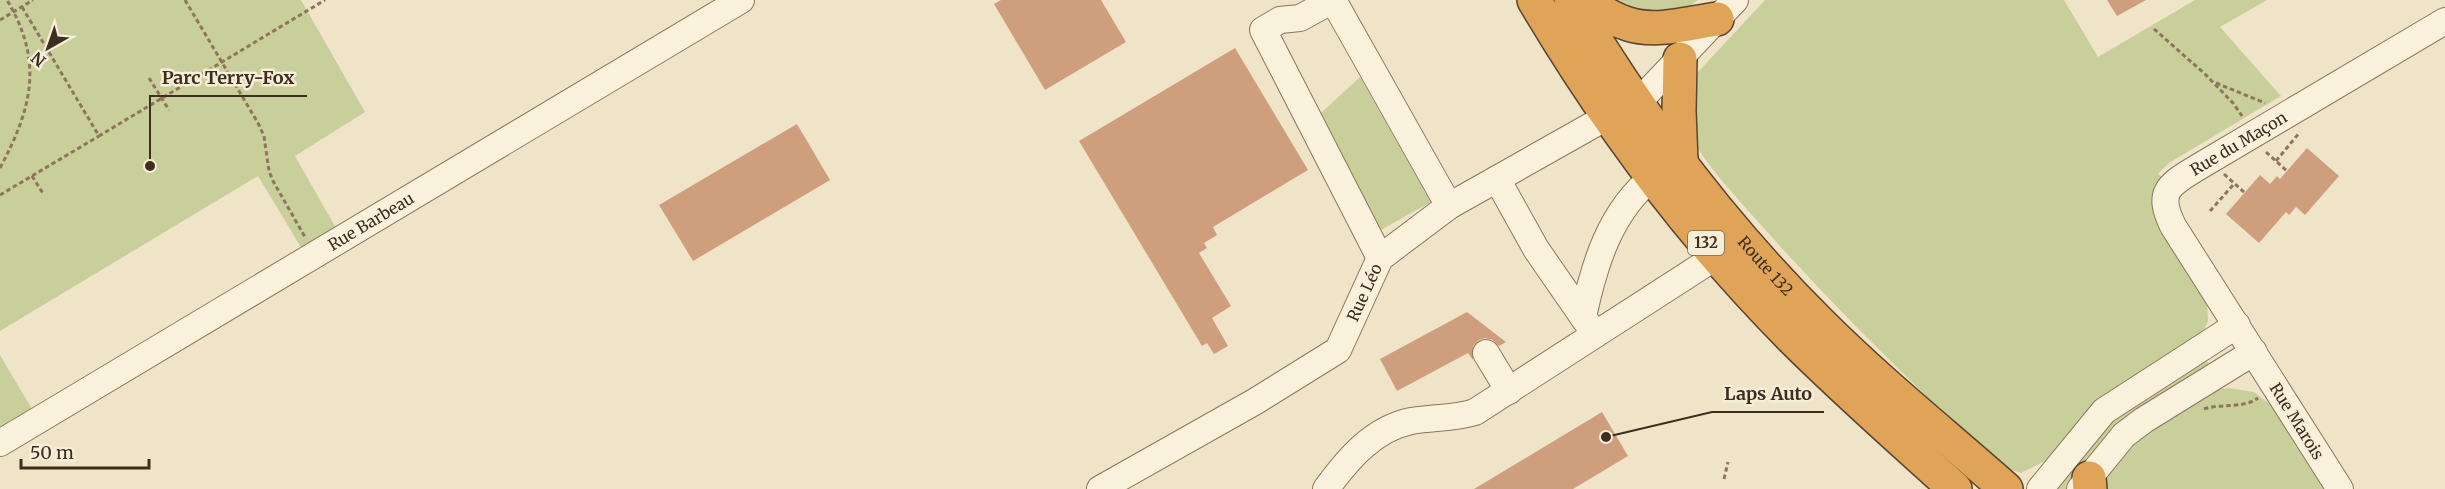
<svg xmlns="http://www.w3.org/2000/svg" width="2445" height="489" viewBox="0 0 2445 489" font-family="Merriweather,serif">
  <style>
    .green { fill: #c9cf9b }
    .building { fill: #cf9f7d }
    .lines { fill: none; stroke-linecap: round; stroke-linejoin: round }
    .minor-casing { stroke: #8d765c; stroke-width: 28 }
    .highway-casing { stroke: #5b4430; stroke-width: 36 }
    .path { stroke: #8d765c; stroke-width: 3; stroke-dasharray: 4.5 3; stroke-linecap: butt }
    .minor { stroke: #faf1dc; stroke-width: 26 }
    .highway { stroke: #e0a458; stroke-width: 33 }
    .labels { text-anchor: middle; stroke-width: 5; stroke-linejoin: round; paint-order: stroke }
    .shield { fill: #f7eed8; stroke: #756857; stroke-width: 1.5 }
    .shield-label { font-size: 15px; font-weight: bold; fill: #3d2e20 }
    .street-label { font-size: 16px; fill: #3d2e20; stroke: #f7eed8 }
    .leader { fill: none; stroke: #3d2e20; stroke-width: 2 }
    .callout-dot { fill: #3d2e20; stroke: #f7eed8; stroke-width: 2 }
    .callout-label { font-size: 18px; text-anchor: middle; font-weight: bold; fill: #3d2e20; stroke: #f7eed8; stroke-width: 5; stroke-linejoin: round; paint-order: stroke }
  </style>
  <rect width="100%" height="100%" fill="#f0e4c8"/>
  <!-- green -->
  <g class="green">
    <polygon points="0,0 301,0 365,112 295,156 336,228 302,249 258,176 0,331"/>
    <polygon points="1599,0 1698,0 1683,11 1648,18"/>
    <path d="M1765,0H2064L2098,57L2195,0H2267L2220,27L2281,96L2169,163L2158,174L2161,176C2154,192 2152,206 2157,222L2207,302L2208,321L2203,332L2051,458L2021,473L2002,467C1914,387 1831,304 1752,215C1736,196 1698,157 1692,135C1688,118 1691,88 1698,72Z"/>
    <polygon points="1360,77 1431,202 1379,231 1320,114"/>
    <polygon points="0,355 32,409 0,429"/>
    <polygon points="2207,361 2209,366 2116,425 2067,489 2055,489 2100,428 2181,373"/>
    <polygon points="2229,388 2254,392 2275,408 2326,489 2102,489 2107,476 2135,438 2215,390"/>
  </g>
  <!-- building -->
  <g class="building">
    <polygon points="1001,0 1101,0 1126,42 1045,90 994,4"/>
    <polygon points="2107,0 2146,0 2117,16"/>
    <polygon points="1235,48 1308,170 1213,227 1217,235 1204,243 1207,248 1199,253 1231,306 1212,318 1228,346 1214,354 1207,343 1202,346 1079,141"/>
    <polygon points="797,124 830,180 693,261 659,205"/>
    <polygon points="2307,148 2339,176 2305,215 2296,207 2289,215 2286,212 2259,243 2226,214 2260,175 2270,184 2277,176 2280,179"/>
    <polygon points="1467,312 1506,342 1499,346 1493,340 1485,338 1479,340 1473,346 1473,360 1468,353 1397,391 1380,359"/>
    <polygon points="1602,412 1628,456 1573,489 1474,489"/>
  </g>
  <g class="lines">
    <!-- minor casing -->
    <g class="minor-casing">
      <g id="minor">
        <polyline points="1497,179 1536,249 1583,317"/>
        <polyline points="1380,258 1263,30 1280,20 1300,18 1333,0 1449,206"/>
        <path d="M1595,334L1583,317C1594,265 1610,211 1653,177"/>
        <polyline points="1486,353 1509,391"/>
        <path id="s1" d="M0,443L741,0"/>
        <path id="s2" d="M1100,489L1256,401L1338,350L1380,258L1449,206L1644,96L1735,0"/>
        <path d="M1326,489C1348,459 1373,429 1411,421C1433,417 1454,419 1475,412L1717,256"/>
        <polyline points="2040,489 2104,411 2237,325"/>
        <polyline points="2080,489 2124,435 2144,420 2254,352"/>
        <path id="s3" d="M2340,489L2173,226C2157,193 2167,186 2195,169L2445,21"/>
      </g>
    </g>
    <!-- highway casing -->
    <g class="highway-casing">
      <g id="highway">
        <path d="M1534,0C1606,122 1692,237 1792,338C1844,390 1900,439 1955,489"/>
        <path id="s4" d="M1571,0C1640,116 1724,228 1820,323C1879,382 1944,434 2006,489"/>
        <path d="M1582,0C1597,9 1611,19 1628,24C1656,33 1689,23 1717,19"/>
        <polyline points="1680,59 1679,111 1681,161"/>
        <polyline points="2089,478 2090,489"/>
      </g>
    </g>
    <!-- path -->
    <g class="path">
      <polyline points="185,0 258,123 264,136 269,171 273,181 305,237"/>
      <polyline points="22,7 99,136 325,0"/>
      <polyline points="0,20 33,0"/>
      <polyline points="2154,29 2205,74 2233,103 2242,116"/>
      <polyline points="149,78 169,110"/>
      <polyline points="2216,83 2265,103"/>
      <polyline points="2266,152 2287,171"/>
      <polyline points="2276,161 2300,132"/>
      <path d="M0,168C32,108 44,62 7,0"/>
      <polyline points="2224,174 2245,193"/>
      <polyline points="32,176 44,195"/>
      <polyline points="0,195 99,136"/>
      <polyline points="2210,211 2234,184"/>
      <path d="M2204,409C2222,403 2243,409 2258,398"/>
      <polyline points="1724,479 1728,462"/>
    </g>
    <!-- minor -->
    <use href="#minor" class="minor"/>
    <!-- highway -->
    <use href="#highway" class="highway"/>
  </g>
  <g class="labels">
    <!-- shield labels -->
    <rect class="shield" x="1688" y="231" width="36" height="24" rx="4.5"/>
    <g class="shield-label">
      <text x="1706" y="248">132</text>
    </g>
    <!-- street labels -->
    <g class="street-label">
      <text dy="6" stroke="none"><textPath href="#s3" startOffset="434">Rue du Maçon</textPath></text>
      <text dy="6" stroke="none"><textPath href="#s1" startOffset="432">Rue Barbeau</textPath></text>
      <text dy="6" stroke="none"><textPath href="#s4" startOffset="330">Route 132</textPath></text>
      <text dy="6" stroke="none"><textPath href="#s2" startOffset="339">Rue Léo</textPath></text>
      <text transform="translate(2297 421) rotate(58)" y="6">Rue Marois</text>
    </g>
  </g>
  <!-- callouts -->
  <path class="leader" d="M150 166L150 96H307M1606 437L1712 412H1824"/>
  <g class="callout-dot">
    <circle cx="150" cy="166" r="6"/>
    <circle cx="1606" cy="437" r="6"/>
  </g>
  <g class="callout-label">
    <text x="228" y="84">Parc Terry-Fox</text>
    <text x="1768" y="400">Laps Auto</text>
  </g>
  <!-- north arrow -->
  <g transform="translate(48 48) rotate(220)" stroke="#f7eed8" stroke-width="4.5" paint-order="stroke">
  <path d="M0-4.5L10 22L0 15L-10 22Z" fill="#3d2e20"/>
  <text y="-9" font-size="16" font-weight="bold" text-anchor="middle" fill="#3d2e20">N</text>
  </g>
  <!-- scale -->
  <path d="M21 459v9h128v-9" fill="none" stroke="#3d2e20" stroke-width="3"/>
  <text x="30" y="459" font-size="18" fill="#3d2e20" stroke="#f7eed8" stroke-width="4.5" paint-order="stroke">50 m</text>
</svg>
